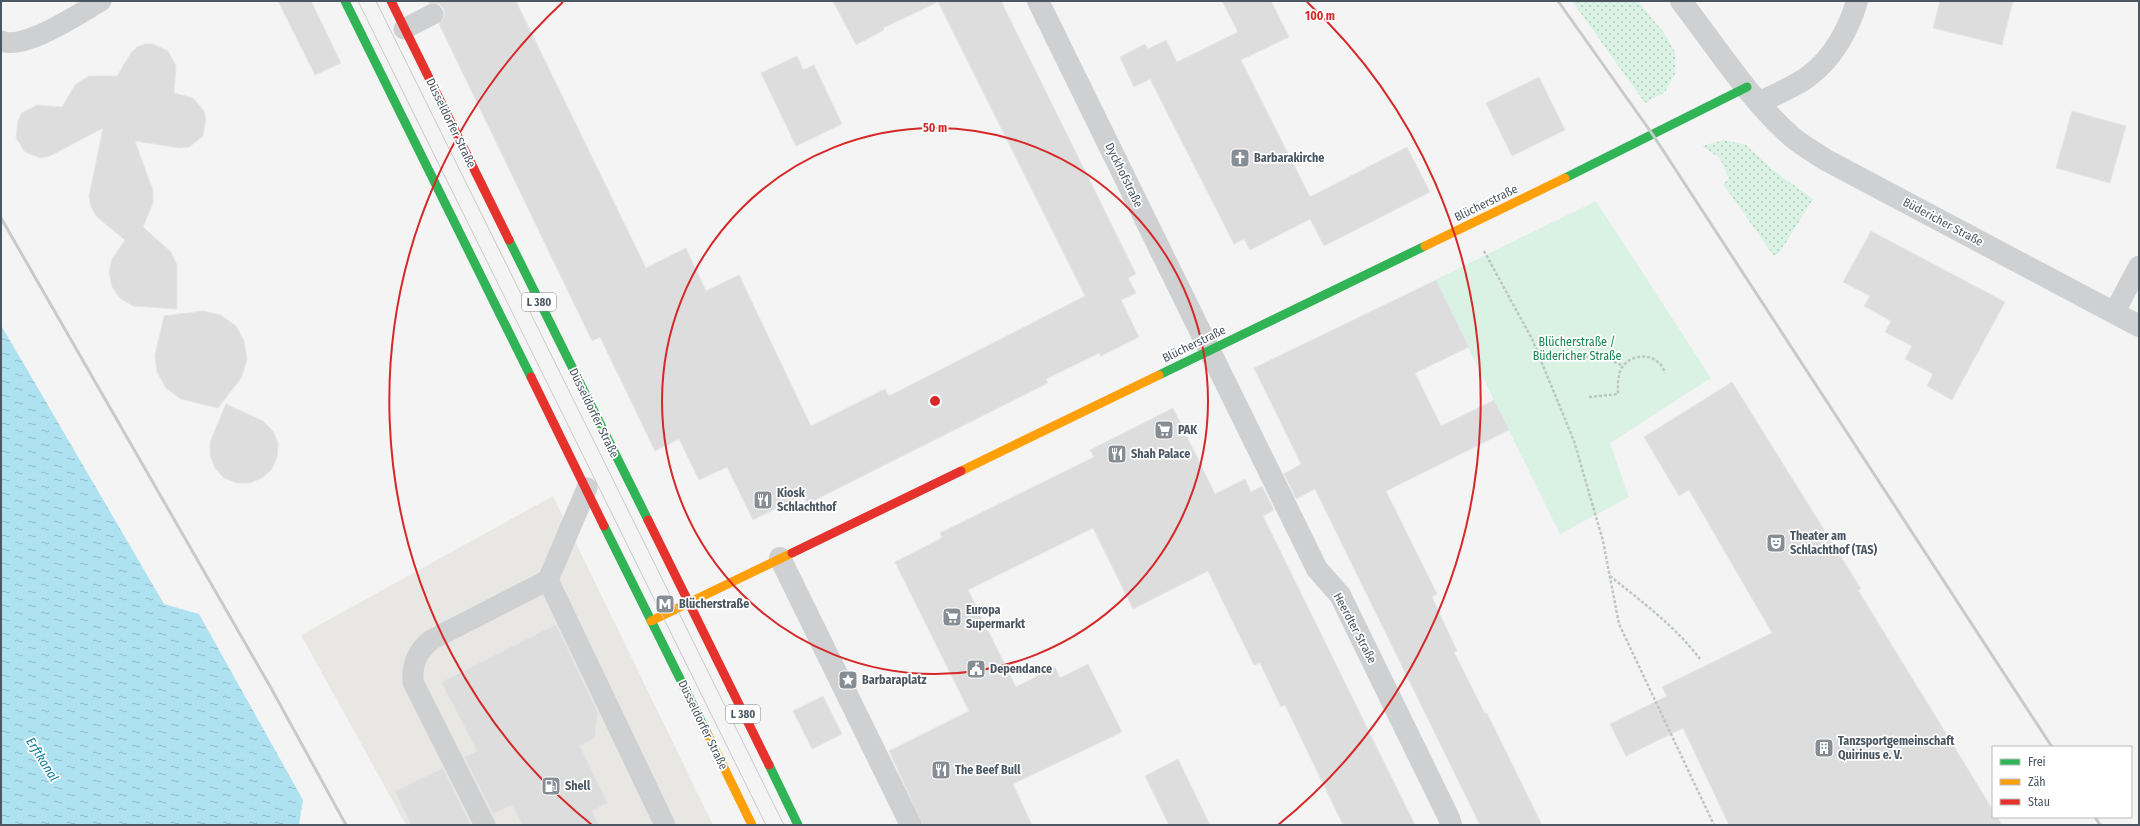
<svg xmlns="http://www.w3.org/2000/svg" width="2140" height="826" viewBox="0 0 2140 826" font-family="'Fira Sans Condensed',sans-serif">
  <style>
    .commercial { fill: #e8e7e3 }
    .grass { fill: url(#grass-dots) }
    .park { fill: #d9f2e3 }
    .water { fill: url(#water-ripples) }
    .building { fill: #ddddde; stroke: #e5e6e7 }
    .lines { fill: none; stroke-linecap: round; stroke-linejoin: round }
    .path { stroke: #bcc7c4; stroke-width: 2.5; stroke-dasharray: 3 2; stroke-linecap: butt }
    .lane { stroke: #ced0d2; stroke-width: 21 }
    .street { stroke: #ced0d2; stroke-width: 22 }
    .fast { stroke: #30b455; stroke-width: 9 }
    .slow { stroke: #ff9f0a; stroke-width: 9 }
    .jam { stroke: #e5322d; stroke-width: 9 }
    .tram { stroke: #c9cacc; stroke-width: 1 }
    .rail { stroke: #c9cacc; stroke-width: 3 }
    .ring { fill: none; stroke: #d62828; stroke-width: 2 }
    .labels { text-anchor: middle; stroke-width: 3.5; stroke-linejoin: round; paint-order: stroke }
    .shield { fill: #fff; stroke: #808990; stroke-width: 1 }
    .shield-label { font-size: 11px; font-weight: bold; fill: #4a5661 }
    .street-label { font-size: 12px; fill: #4a5661; stroke: #fff }
    .poi-label { font-size: 12px; font-weight: bold; fill: #4a5661; stroke: #fff; text-anchor: start }
    .park-label { font-size: 12px; fill: #17864f; stroke: #fff }
    .water-label { font-size: 13px; font-style: italic; fill: #0c7c9b; stroke: #fff }
    .centre { fill: #d62828; stroke: #fff; stroke-width: 2 }
    .ring-label { font-size: 12px; text-anchor: middle; font-weight: bold; fill: #d62828; stroke: #fff; stroke-width: 3.5; stroke-linejoin: round; paint-order: stroke }
  </style>
  <defs>
    <pattern id="grass-dots" width="8" height="8" patternUnits="userSpaceOnUse"><rect width="8" height="8" fill="#d9f2e3"/><path d="M2 2h.1M6 6h.1" fill="none" stroke="#b2c7bb" stroke-width="1.8" stroke-linecap="round"/></pattern>
    <pattern id="water-ripples" width="26" height="14" patternUnits="userSpaceOnUse"><rect width="26" height="14" fill="#aee2f0"/><path d="M2 4q2-2 4 0t4 0M15 11q2-2 4 0t4 0" fill="none" stroke="#90bac6"/></pattern>
  </defs>
  <rect width="100%" height="100%" fill="#f4f4f4"/>
  <!-- commercial -->
  <polygon class="commercial" points="553,496 713,825 406,825 301,635"/>
  <!-- grass -->
  <g class="grass">
    <polygon points="1572,1 1638,1 1664,33 1675,52 1675,74 1665,92 1645,103"/>
    <polygon points="1724,140 1746,145 1773,170 1813,199 1780,252 1774,256 1723,184 1729,179 1720,158 1702,146"/>
  </g>
  <!-- park -->
  <polygon class="park" points="1596,201 1711,378 1610,443 1629,497 1560,534 1435,280"/>
  <!-- water -->
  <polygon class="water" points="1,325 164,604 199,614 303,800 299,825 1,825"/>
  <!-- building -->
  <g class="building">
    <polygon points="278,1 311,1 341,63 315,75"/>
    <polygon points="427,1 516,1 646,268 686,248 706,291 739,275 811,426 885,389 889,396 1085,296 938,2 883,28 884,30 856,45 833,1 1001,1 1136,274 1128,278 1136,293 1121,300 1139,337 1101,356 1099,353 1046,379 1048,383 807,504 803,495 753,520 727,467 699,480 679,439 655,451 600,337 592,341 439,24 445,15 444,9 439,4 428,3"/>
    <polygon points="1222,1 1271,1 1289,37 1241,60 1310,197 1407,147 1430,192 1324,246 1310,219 1250,250 1244,239 1234,244 1150,79 1134,87 1120,57 1145,44 1148,49 1166,40 1177,62 1238,32"/>
    <polygon points="1940,1 2013,1 2002,45 1933,28"/>
    <polygon points="145,44 153,44 168,51 176,66 174,93 193,98 204,111 206,119 203,136 189,147 180,148 135,141 153,191 153,203 143,227 171,252 177,265 177,309 133,306 120,298 112,287 109,272 112,259 125,240 97,217 91,207 89,196 103,128 50,156 41,158 25,152 16,138 18,120 22,113 37,105 62,107 75,85 89,76 117,76 131,53 137,47"/>
    <polygon points="797,56 803,70 814,65 842,124 796,146 761,73"/>
    <polygon points="1539,77 1565,130 1512,156 1486,103"/>
    <polygon points="2072,111 2126,126 2110,183 2056,168"/>
    <polygon points="1871,231 2005,302 1952,400 1927,386 1933,374 1905,359 1912,346 1885,332 1891,321 1864,306 1870,296 1843,282"/>
    <polygon points="1436,280 1469,347 1415,373 1441,426 1494,400 1509,430 1386,491 1437,594 1432,597 1457,651 1454,652 1485,714 1487,713 1542,825 1480,825 1315,489 1296,499 1284,474 1301,464 1254,368"/>
    <polygon points="203,311 221,315 236,326 244,341 247,359 242,377 218,408 181,399 166,388 157,372 155,355 164,316"/>
    <polygon points="1732,382 1861,589 1858,590 1993,810 1993,817 1997,817 2002,825 1729,825 1683,728 1626,756 1610,724 1667,696 1662,687 1772,633 1689,490 1679,496 1644,437"/>
    <polygon points="226,404 263,421 273,431 278,443 277,457 272,469 262,478 250,483 237,483 224,478 215,468 210,455 210,442"/>
    <polygon points="1173,408 1215,494 1245,479 1251,492 1262,486 1274,510 1263,516 1415,825 1343,825 1285,705 1281,707 1260,663 1254,665 1208,571 1133,609 1093,528 968,590 1016,687 1055,667 1060,678 1088,664 1122,732 1013,784 1032,825 923,825 889,751 969,711 895,562 942,538 940,533 1094,457 1090,450"/>
    <polygon points="556,624 598,713 595,738 580,746 608,803 592,811 599,825 522,825 512,805 493,814 464,757 477,751 441,682"/>
    <polygon points="823,696 842,734 812,749 793,711"/>
    <polygon points="1178,759 1210,825 1169,825 1145,776"/>
    <polygon points="443,768 471,825 411,825 395,791"/>
  </g>
  <g class="lines">
    <!-- path -->
    <g class="path">
      <polyline points="1484,251 1532,339 1574,441 1603,541 1619,624 1714,825"/>
      <polyline points="1540,356 1604,357 1623,366"/>
      <path d="M1589,397L1618,394C1618,385 1617,374 1623,366C1632,355 1649,353 1659,363C1662,365 1664,370 1665,373"/>
      <path d="M1610,576C1642,602 1675,626 1700,659"/>
    </g>
    <!-- lane -->
    <g class="lane">
      <polyline points="404,29 433,14"/>
      <path d="M1,41C24,51 80,13 101,1"/>
      <polyline points="2114,313 2139,266"/>
      <polyline points="587,488 548,580 665,825"/>
      <path d="M485,825L413,682C412,663 417,652 431,640L548,580"/>
    </g>
    <!-- street -->
    <g class="street">
      <polyline points="1038,1 1317,569 1340,595 1449,818 1451,825"/>
      <path d="M1681,1C1715,45 1749,99 1791,136C1801,145 1814,152 1826,160L2139,326"/>
      <path d="M1759,103C1775,94 1795,87 1809,76C1833,58 1849,29 1857,1"/>
      <polyline points="780,558 911,825"/>
    </g>
    <!-- fast -->
    <g class="fast">
      <polyline points="345,1 531,377"/>
      <polyline points="1565,178 1747,87"/>
      <polyline points="509,240 648,520"/>
      <polyline points="1159,375 1425,246"/>
      <polyline points="604,526 707,733"/>
      <polyline points="769,765 798,825"/>
    </g>
    <!-- slow -->
    <g class="slow">
      <polyline points="1425,246 1565,178"/>
      <polyline points="961,471 1159,375"/>
      <polyline points="651,621 792,553"/>
      <polyline points="707,733 752,825"/>
    </g>
    <!-- jam -->
    <g class="jam">
      <polyline points="391,1 509,240"/>
      <polyline points="531,377 604,526"/>
      <polyline points="648,520 769,765"/>
      <polyline points="792,553 961,471"/>
    </g>
    <!-- tram -->
    <g class="tram">
      <polyline points="358,1 766,825"/>
      <polyline points="376,1 784,825"/>
    </g>
    <!-- rail -->
    <g class="rail">
      <polyline points="1558,1 1653,135 2052,747"/>
      <polyline points="1,218 271,688 346,825"/>
      <polyline points="2095,817 2100,825"/>
    </g>
  </g>
  <!-- distance rings -->
  <g class="ring">
    <circle cx="935" cy="401" r="273"/>
    <path d="M592 825A545 545 0 0 1 563 2M1307 2A545 545 0 0 1 1278 825"/>
  </g>
  <!-- icons -->
  <defs>
    <g id="church-square" transform="scale(1)"><rect x="-9" y="-9" width="18" height="18" rx="4" fill="#868d94" stroke="#fff"/><path d="M-1.2-6h2.4v3.5h3.3v2.4h-3.3V6h-2.4V-.1h-3.3v-2.4h3.3Z" fill="#fff"/></g>
    <g id="supermarket-square" transform="scale(1)"><rect x="-9" y="-9" width="18" height="18" rx="4" fill="#868d94" stroke="#fff"/><path d="M-6-5.5h2.5l.6 2H6L4.5 2H-2.5L-4.4-4H-6ZM-1.5 3.2a1.3 1.3 0 1 0 .1 0ZM3 3.2a1.3 1.3 0 1 0 .1 0Z" fill="#fff"/></g>
    <g id="restaurant-square" transform="scale(1)"><rect x="-9" y="-9" width="18" height="18" rx="4" fill="#868d94" stroke="#fff"/><path d="M-5-6h1v4h1v-4h1v4h1v-4h1v5L-1.5 .5V6h-2V.5L-5-1ZM5-6V6H3V1.5H1.5Q1.5-4 5-6Z" fill="#fff"/></g>
    <g id="theatre-square" transform="scale(1)"><rect x="-9" y="-9" width="18" height="18" rx="4" fill="#868d94" stroke="#fff"/><path d="M-5-5.5Q0-4 5-5.5V0Q5 5 0 6Q-5 5-5 0ZM-3.3-2.5H-1v1.5H-3.3ZM1-2.5H3.3v1.5H1ZM-2.8 1Q0 5.5 2.8 1Z" fill="#fff"/></g>
    <g id="metro-square" transform="scale(1)"><rect x="-9" y="-9" width="18" height="18" rx="4" fill="#868d94" stroke="#fff"/><path d="M-5.5 5V-5H-3L0 0L3-5H5.5V5H3V-.5L0 4L-3-.5V5Z" fill="#fff"/></g>
    <g id="civic-square" transform="scale(1)"><rect x="-9" y="-9" width="18" height="18" rx="4" fill="#868d94" stroke="#fff"/><path d="M-.6-6.5H3V-4.5H.6V-3L4-1V1h2V6H-6V1h2V-1L-.6-3ZM-1.2 2.5V6h2.4V2.5Z" fill="#fff"/></g>
    <g id="sight-square" transform="scale(1)"><rect x="-9" y="-9" width="18" height="18" rx="4" fill="#868d94" stroke="#fff"/><path d="M0-6L1.8-2.2L6-1.7L2.9 1.2L3.7 5.4L0 3.3L-3.7 5.4L-2.9 1.2L-6-1.7L-1.8-2.2Z" fill="#fff"/></g>
    <g id="building-square" transform="scale(1)"><rect x="-9" y="-9" width="18" height="18" rx="4" fill="#868d94" stroke="#fff"/><path d="M-4-6H4V6H1V3H-1V6H-4ZM-2.5-4.3h1.7v1.8h-1.7ZM.8-4.3h1.7v1.8H.8ZM-2.5-1h1.7V.8h-1.7ZM.8-1h1.7V.8H.8Z" fill="#fff"/></g>
    <g id="fuel-square" transform="scale(1)"><rect x="-9" y="-9" width="18" height="18" rx="4" fill="#868d94" stroke="#fff"/><path d="M-5.5-6h7V0h2V4h1.3V-2.5L3-4.5l.8-.8L6-3V5H2.5V1h-1V6h-7ZM-4.2-4.7v3.2H.2V-4.7Z" fill="#fff"/></g>
  </defs>
  <g fill-rule="evenodd">
    <use href="#church-square" x="1240" y="158"/>
    <use href="#supermarket-square" x="1164" y="430"/>
    <use href="#restaurant-square" x="1117" y="454"/>
    <use href="#restaurant-square" x="763" y="500"/>
    <use href="#theatre-square" x="1776" y="543"/>
    <use href="#metro-square" x="665" y="604"/>
    <use href="#supermarket-square" x="952" y="617"/>
    <use href="#civic-square" x="976" y="669"/>
    <use href="#sight-square" x="848" y="680"/>
    <use href="#building-square" x="1824" y="748"/>
    <use href="#restaurant-square" x="941" y="770"/>
    <use href="#fuel-square" x="551" y="786"/>
  </g>
  <g class="labels">
    <!-- shield labels -->
    <g class="shield">
      <rect x="522" y="293" width="34" height="18" rx="3"/>
      <rect x="726" y="705" width="34" height="18" rx="3"/>
    </g>
    <g class="shield-label">
      <text x="539" y="306">L 380</text>
      <text x="743" y="718">L 380</text>
    </g>
    <!-- street labels -->
    <g class="street-label">
      <text transform="translate(451 123) rotate(64)" y="4">Düsseldorfer Straße</text>
      <text transform="translate(1124 175) rotate(64)" y="4">Dyckhofstraße</text>
      <text transform="translate(1486 203) rotate(-26)" y="4">Blücherstraße</text>
      <text transform="translate(1943 222) rotate(28)" y="4">Büdericher Straße</text>
      <text transform="translate(1194 344) rotate(-26)" y="4">Blücherstraße</text>
      <text transform="translate(594 413) rotate(64)" y="4">Düsseldorfer Straße</text>
      <text transform="translate(1355 628) rotate(62)" y="4">Heerdter Straße</text>
      <text transform="translate(703 725) rotate(64)" y="4">Düsseldorfer Straße</text>
    </g>
    <!-- poi labels -->
    <g class="poi-label">
      <text x="1254" y="162">Barbarakirche</text>
      <text x="1178" y="434">PAK</text>
      <text x="1131" y="458">Shah Palace</text>
      <text x="777" y="497">Kiosk<tspan x="777" dy="14">Schlachthof</tspan></text>
      <text x="1790" y="540">Theater am<tspan x="1790" dy="14">Schlachthof (TAS)</tspan></text>
      <text x="679" y="608">Blücherstraße</text>
      <text x="966" y="614">Europa<tspan x="966" dy="14">Supermarkt</tspan></text>
      <text x="990" y="673">Dependance</text>
      <text x="862" y="684">Barbaraplatz</text>
      <text x="1838" y="745">Tanzsportgemeinschaft<tspan x="1838" dy="14">Quirinus e. V.</tspan></text>
      <text x="955" y="774">The Beef Bull</text>
      <text x="565" y="790">Shell</text>
    </g>
    <!-- park labels -->
    <g class="park-label">
      <text x="1577" y="346">Blücherstraße /<tspan x="1577" dy="14">Büdericher Straße</tspan></text>
    </g>
    <!-- water labels -->
    <g class="water-label">
      <text transform="translate(43 759) rotate(58)" y="5">Erftkanal</text>
    </g>
  </g>
  <circle cx="935" cy="401" r="6" class="centre"/>
  <g class="ring-label">
    <text x="1320" y="20">100 m</text>
    <text x="935" y="132">50 m</text>
  </g>
  <!-- border -->
  <rect width="2140" height="826" fill="none" stroke="#4a5661" stroke-width="4"/>
  <!-- legend -->
  <rect x="1992" y="746" width="140" height="72" fill="#ffffff" stroke="#b7bbc0"/>
  <rect x="2000" y="759" width="20" height="6" fill="#30b455" stroke="#b7bbc0"/>
  <text x="2028" y="766" font-size="12" fill="#4a5661">Frei</text>
  <rect x="2000" y="779" width="20" height="6" fill="#ff9f0a" stroke="#b7bbc0"/>
  <text x="2028" y="786" font-size="12" fill="#4a5661">Zäh</text>
  <rect x="2000" y="799" width="20" height="6" fill="#e5322d" stroke="#b7bbc0"/>
  <text x="2028" y="806" font-size="12" fill="#4a5661">Stau</text>
</svg>
